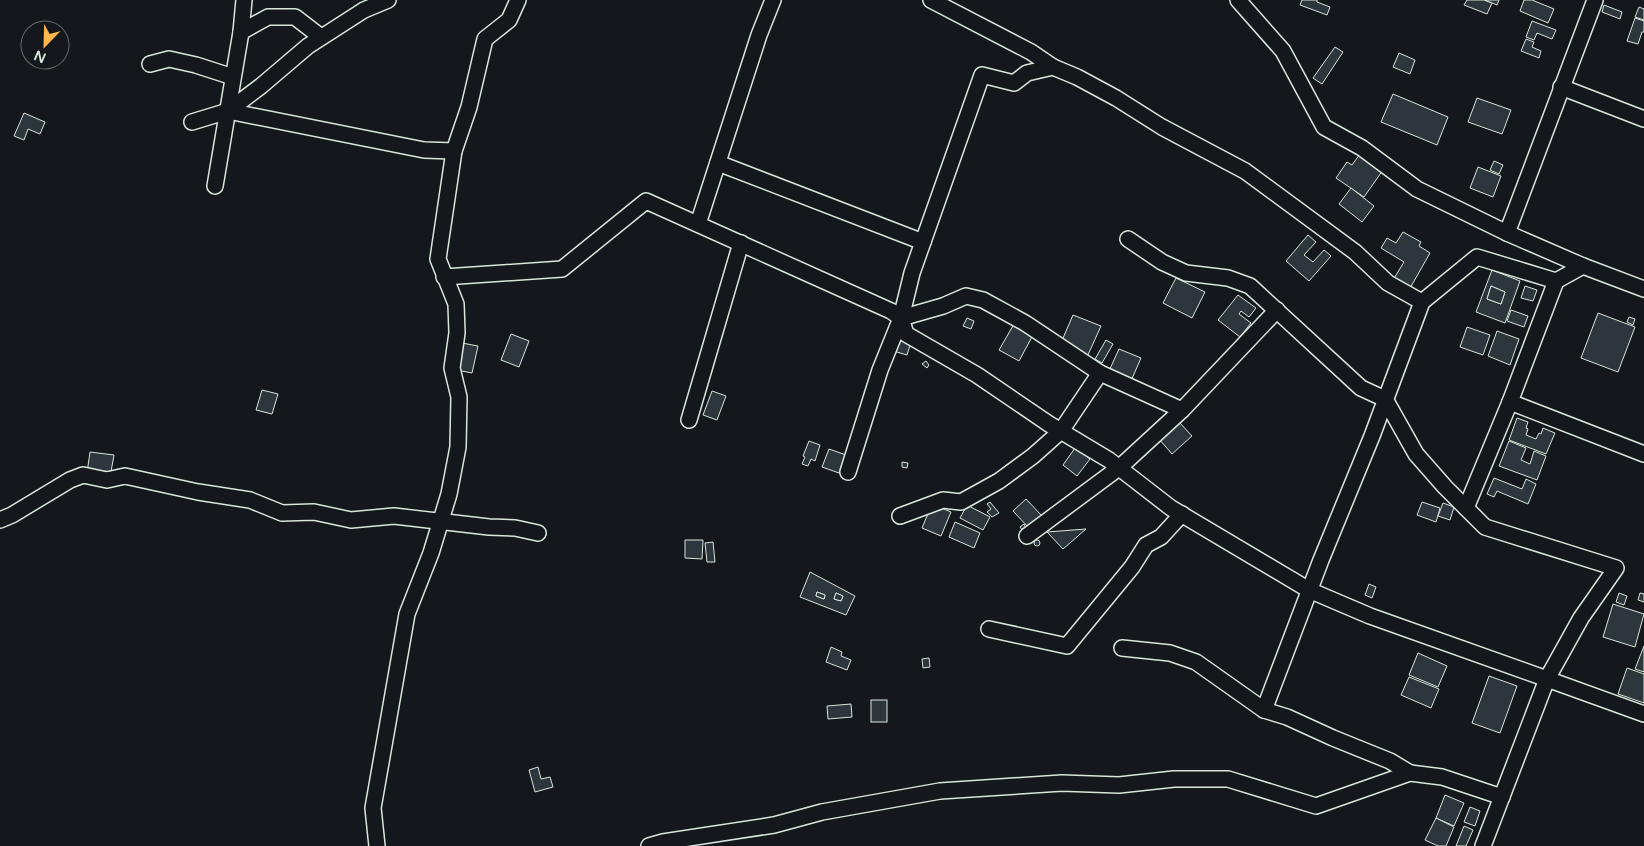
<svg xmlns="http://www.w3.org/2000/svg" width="1644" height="846" viewBox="0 0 1644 846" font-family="'Varela Round',sans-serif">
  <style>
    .building { fill: #2c363c; stroke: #d8e6dc; fill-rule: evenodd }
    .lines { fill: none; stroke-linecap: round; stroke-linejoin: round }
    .minor-casing { stroke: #d8e6dc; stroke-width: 18 }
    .minor { stroke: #14181c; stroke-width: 15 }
  </style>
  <rect width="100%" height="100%" fill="#14181c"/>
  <!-- building -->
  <g class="building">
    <polygon points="1302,0 1317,0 1317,2 1330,7 1327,15 1300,5"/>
    <polygon points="1467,0 1484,0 1492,3 1487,14 1464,5"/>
    <polygon points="1485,0 1499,0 1497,5"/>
    <polygon points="1524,0 1532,0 1554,9 1548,23 1520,11"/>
    <polygon points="1604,5 1622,12 1620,19 1602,12"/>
    <polygon points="1639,7 1644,9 1644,20 1635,17"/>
    <polygon points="1635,18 1644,21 1644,32 1642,32 1638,44 1627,41"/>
    <polygon points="1532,21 1556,30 1552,39 1537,33 1534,40 1526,37"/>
    <polygon points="1526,39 1534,42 1532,47 1541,51 1539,58 1521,51"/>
    <polygon points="1335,47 1343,52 1322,84 1313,78"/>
    <polygon points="1399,53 1415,60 1410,74 1393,67"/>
    <polygon points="1393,94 1448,117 1437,145 1381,122"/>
    <polygon points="1477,98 1511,110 1502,134 1468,122"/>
    <polygon points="24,113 45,122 40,134 28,129 24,140 14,136"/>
    <polygon points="1360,154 1383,170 1364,197 1336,178 1347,162 1352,165"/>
    <polygon points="1494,161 1503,165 1499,174 1490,170"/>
    <polygon points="1478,167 1501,176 1493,197 1470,188"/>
    <polygon points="1351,188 1374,206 1362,222 1339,204"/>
    <polygon points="1403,232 1421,242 1419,246 1430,253 1409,290 1393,280 1404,262 1381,248 1387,238 1396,243"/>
    <polygon points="1308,235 1316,242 1304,255 1313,262 1324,250 1331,256 1309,281 1286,261"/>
    <path d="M1492,270L1520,281L1505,323L1476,312ZM1491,286L1505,292L1501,304L1487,299Z"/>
    <polygon points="1176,278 1205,292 1192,318 1163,303"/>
    <polygon points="1491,286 1505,292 1501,304 1487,299"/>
    <polygon points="1525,286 1537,290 1533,301 1521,298"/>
    <polygon points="1238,295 1256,308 1249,317 1241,311 1239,314 1251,323 1240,337 1218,320"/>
    <polygon points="1511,310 1528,316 1524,327 1507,321"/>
    <polygon points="1598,313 1635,327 1618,372 1581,358"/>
    <polygon points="1073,315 1101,326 1087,357 1060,345"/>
    <polygon points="1629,317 1635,319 1633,325 1627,322"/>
    <polygon points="967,318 974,321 971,329 963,326"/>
    <polygon points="1014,324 1033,335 1019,361 999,350"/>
    <polygon points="1467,327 1490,335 1483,355 1460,347"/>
    <polygon points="1497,331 1519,339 1510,365 1488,356"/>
    <polygon points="511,334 529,341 519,367 501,360"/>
    <polygon points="895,337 911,342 907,355 890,350"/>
    <polygon points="1106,340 1113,344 1102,363 1095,359"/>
    <polygon points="462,343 478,346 472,373 457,370"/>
    <polygon points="1119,349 1141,358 1131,381 1109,371"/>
    <polygon points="926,361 929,365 927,368 922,364"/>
    <polygon points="262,390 278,394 272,414 256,410"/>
    <polygon points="712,391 726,396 717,420 703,415"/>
    <polygon points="1517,418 1528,422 1526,428 1528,429 1526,435 1536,439 1539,433 1541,434 1543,428 1555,433 1546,454 1509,440"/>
    <polygon points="1179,422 1192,436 1172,454 1159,439"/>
    <polygon points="809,441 820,445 815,461 811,459 808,466 802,464 805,457 803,456"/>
    <polygon points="1509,441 1526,448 1521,460 1530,464 1534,451 1546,456 1537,480 1499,466"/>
    <polygon points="1075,448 1090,459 1077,476 1063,465"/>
    <polygon points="829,449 846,455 839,473 822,467"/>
    <polygon points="90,452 114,455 110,477 87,473"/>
    <polygon points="902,462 908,463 907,468 902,467"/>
    <polygon points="1494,478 1522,489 1526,479 1536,484 1528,504 1497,491 1494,497 1487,494"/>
    <polygon points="1026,499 1042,516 1029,528 1013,511"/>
    <polygon points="990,502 999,513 992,517 987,512 991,509 987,504"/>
    <polygon points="1422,502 1440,508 1436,522 1417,515"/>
    <polygon points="1443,503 1454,507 1450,520 1438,516"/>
    <polygon points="932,504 951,512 941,536 922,528"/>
    <polygon points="967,505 990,517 983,530 960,518"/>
    <polygon points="955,522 980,533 974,548 949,537"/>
    <polygon points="1024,524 1026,528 1023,531 1020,527"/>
    <polygon points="1086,529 1063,549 1047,532"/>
    <circle cx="1037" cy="543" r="3"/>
    <polygon points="685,540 703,540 702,559 685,558"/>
    <polygon points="713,542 715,562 707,562 705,543"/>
    <path d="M810,572L855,596L846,615L800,597ZM817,592L825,595L824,599L816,596ZM836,593L843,596L841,601L834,599Z"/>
    <polygon points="1369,584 1376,587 1372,598 1365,595"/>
    <polygon points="817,592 825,595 824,599 816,596"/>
    <polygon points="836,593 843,596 841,601 834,599"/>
    <polygon points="1619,593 1627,596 1624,605 1616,602"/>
    <polygon points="1640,593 1644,594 1644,602 1638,600"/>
    <polygon points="1613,604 1644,614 1635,647 1603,637"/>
    <polygon points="1644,646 1644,672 1635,669"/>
    <polygon points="831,647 842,652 841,656 851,660 847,670 826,662"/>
    <polygon points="1418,653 1447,666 1438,687 1409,675"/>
    <polygon points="929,658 930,667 923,668 922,659"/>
    <polygon points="1627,668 1644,674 1644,703 1618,694"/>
    <polygon points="1489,676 1517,686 1500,733 1472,723"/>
    <polygon points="1409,677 1439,689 1431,708 1401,695"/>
    <rect x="871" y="700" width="16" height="22"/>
    <polygon points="851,704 852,717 828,719 827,706"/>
    <polygon points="538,767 541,779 550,777 553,787 535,792 529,770"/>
    <polygon points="1445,795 1464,803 1454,826 1436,818"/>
    <polygon points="1470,807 1480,811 1475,826 1464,822"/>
    <polygon points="1436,818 1454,827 1446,846 1438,846 1425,840"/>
    <polygon points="1464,826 1473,830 1466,846 1456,846"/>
  </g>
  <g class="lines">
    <!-- minor casing -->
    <g class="minor-casing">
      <g id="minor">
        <polyline points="1238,0 1283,51 1324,127 1362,148 1417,189 1507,233 1583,266 1644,289"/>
        <polyline points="241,32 268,17 295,17 321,37"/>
        <polyline points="150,64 169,59 196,65 233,77"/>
        <polyline points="1053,67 1077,77 1116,98 1162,127 1245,171 1355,252 1388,283 1422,302"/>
        <polyline points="1561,87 1644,119"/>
        <polyline points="228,111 424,150 454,151"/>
        <polyline points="192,122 228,111 261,86 308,46 364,10 388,0"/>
        <polyline points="718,163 923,242"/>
        <polyline points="215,186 241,32 244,0"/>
        <polyline points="698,224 759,35 773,0"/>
        <polyline points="1507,233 1595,0"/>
        <polyline points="444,277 562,269 646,201 891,311 901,318 906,334 977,375 1049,424 1109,460 1171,508 1309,590 1370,616 1547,679 1581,618 1616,568 1485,527 1445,487 1416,454 1385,399 1361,388 1250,286 1228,278 1186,273 1162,262 1128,239"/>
        <polyline points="901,318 943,306 966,296 983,300 1025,323 1100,373 1182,410"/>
        <polyline points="1510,402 1556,281"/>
        <polyline points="689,420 741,243"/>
        <polyline points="848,472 880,370 901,318 912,273 982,75 1014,83 1027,73 1053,67 1031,52 931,0"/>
        <polyline points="1466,508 1510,402 1644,454"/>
        <polyline points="900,516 943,500 961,502 999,481 1033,456 1061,431 1100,373"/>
        <polyline points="0,520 12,515 70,480 83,475 107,480 125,476 198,492 250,500 282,513 314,512 351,520 394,516 489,527 515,528 538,533"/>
        <polyline points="1027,536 1120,467 1182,410 1277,310"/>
        <polyline points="989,629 1067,646 1132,567 1146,545 1161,537 1182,514"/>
        <polyline points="1122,648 1170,653 1196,662 1264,710 1287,717 1333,738 1390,761 1410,773"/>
        <polyline points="1264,710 1321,560 1372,436 1422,302 1477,257 1556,281 1583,266"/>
        <polyline points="377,846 373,808 407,614 431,553 449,494 458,447 459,397 452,368 457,333 456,304 438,259 454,151 469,107 485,39 509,20 518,0"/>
        <polyline points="649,846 663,842 774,825 822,812 940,791 1062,783 1119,785 1174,779 1228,779 1316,806 1410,773 1442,777 1502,797"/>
        <polyline points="1483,846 1547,679 1644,714"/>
      </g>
    </g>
    <!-- minor -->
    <use href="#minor" class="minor"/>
  </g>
  <!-- north arrow -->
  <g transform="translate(45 45) rotate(203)"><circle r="24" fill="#14181c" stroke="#626a69"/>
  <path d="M0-4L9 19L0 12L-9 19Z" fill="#ffb74d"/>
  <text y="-8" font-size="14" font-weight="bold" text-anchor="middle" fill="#d8e6dc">N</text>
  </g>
</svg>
